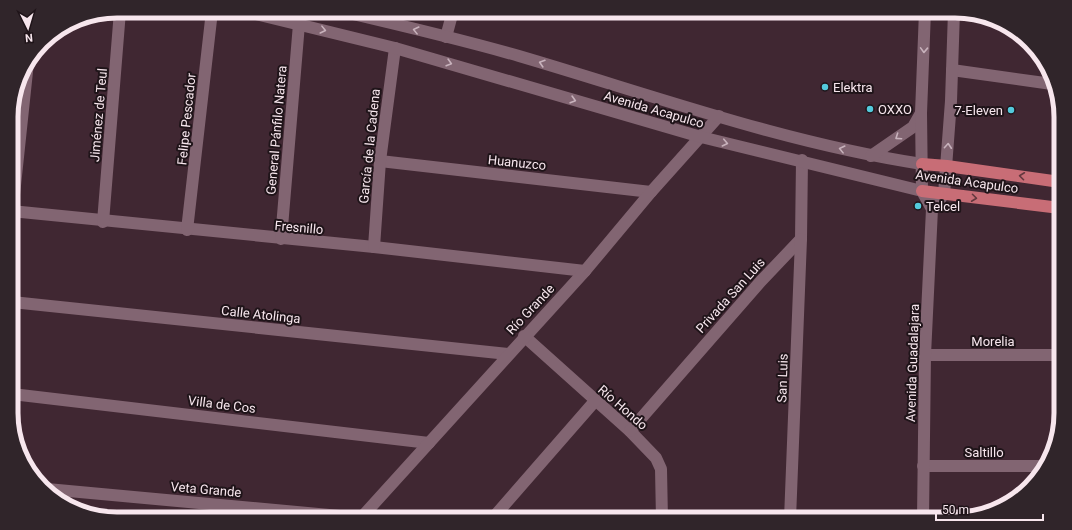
<svg xmlns="http://www.w3.org/2000/svg" width="1072" height="530" viewBox="0 0 1072 530" font-family="Roboto,sans-serif">
  <style>
    .lines { fill: none; stroke-linecap: round; stroke-linejoin: round }
    .street { stroke: #826572; stroke-width: 12 }
    .secondary { stroke: #826572; stroke-width: 12 }
    .primary { stroke: #c86d76; stroke-width: 12 }
    .oneway { stroke: #c8b2bc }
    .oneway2 { stroke: #63383e }
    .poi-dot { fill: #53cadc; stroke: #1f1419; stroke-width: 1.5 }
    .labels { text-anchor: middle; stroke-width: 4; stroke-linejoin: round; paint-order: stroke }
    .poi-label { font-size: 13px; fill: #f7e6ed; stroke: #1f1419; text-anchor: start }
    .street-label { font-size: 13px; fill: #f7e6ed; stroke: #1f1419 }
    .rim { fill: none; stroke: #f7e6ed; stroke-width: 5 }
  </style>
  <rect width="100%" height="100%" fill="#402732"/>
  <g class="lines">
    <!-- street -->
    <g class="street">
      <polyline points="446,37 453,11"/>
      <polyline points="952,70 1052,84"/>
      <polyline points="380,161 651,192"/>
      <polyline points="11,211 374,247 585,271"/>
      <polyline points="103,222 120,11"/>
      <polyline points="11,223 28,62"/>
      <polyline points="187,230 212,11"/>
      <polyline points="281,239 299,24"/>
      <polyline points="374,247 380,161 395,48"/>
      <polyline points="12,302 508,354"/>
      <polyline points="524,336 630,431 656,458 661,469 662,519"/>
      <polyline points="925,355 1061,355"/>
      <polyline points="12,394 429,443"/>
      <polyline points="630,431 761,281 801,239 802,160"/>
      <polyline points="923,466 1044,466"/>
      <polyline points="47,489 362,518"/>
      <polyline points="360,519 585,271 651,192 719,116"/>
      <polyline points="492,519 595,401"/>
      <polyline points="790,519 801,239"/>
    </g>
    <!-- secondary -->
    <g class="secondary">
      <polyline points="244,11 395,48 701,137 922,191"/>
      <path d="M340,11C400,25 460,39 519,56C652,95 784,143 922,164"/>
      <polyline points="871,156 913,127 921,113"/>
      <polyline points="932,209 944,194 951,101 954,11"/>
      <polyline points="923,519 925,355 932,209 922,191 921,113 925,11"/>
    </g>
    <!-- primary -->
    <g class="primary">
      <polyline points="922,164 947,166 1060,182"/>
      <polyline points="922,191 1060,208"/>
    </g>
  </g>
  <!-- one-way arrows -->
  <defs><path id="oneway-chevron" d="M-2-3.5L2.5 0L-2 3.5" fill="none" stroke-width="1.6" stroke-linecap="round" stroke-linejoin="round"/></defs>
  <g class="oneway">
    <use href="#oneway-chevron" transform="translate(323 30) rotate(14)"/>
    <use href="#oneway-chevron" transform="translate(416 30) rotate(-166)"/>
    <use href="#oneway-chevron" transform="translate(924 50) rotate(92)"/>
    <use href="#oneway-chevron" transform="translate(449 63) rotate(16)"/>
    <use href="#oneway-chevron" transform="translate(542 63) rotate(-163)"/>
    <use href="#oneway-chevron" transform="translate(573 100) rotate(16)"/>
    <use href="#oneway-chevron" transform="translate(898 137) rotate(146)"/>
    <use href="#oneway-chevron" transform="translate(725 143) rotate(13)"/>
    <use href="#oneway-chevron" transform="translate(948 146) rotate(-86)"/>
    <use href="#oneway-chevron" transform="translate(842 149) rotate(-166)"/>
  </g>
  <g class="oneway2">
    <use href="#oneway-chevron" transform="translate(1022 176) rotate(-173)"/>
    <use href="#oneway-chevron" transform="translate(974 198) rotate(7)"/>
  </g>
  <!-- markers -->
  <g class="poi-dot">
    <circle cx="825" cy="87" r="4"/>
    <circle cx="870" cy="109" r="4"/>
    <circle cx="1011" cy="110" r="4"/>
    <circle cx="918" cy="206" r="4"/>
  </g>
  <g class="labels">
    <!-- poi labels -->
    <g class="poi-label">
      <text x="833" y="92">Elektra</text>
      <text x="878" y="114">OXXO</text>
      <text x="1003" y="115" text-anchor="end">7-Eleven</text>
      <text x="926" y="211">Telcel</text>
    </g>
    <!-- street labels -->
    <g class="street-label">
      <text transform="translate(654 109) rotate(16)" y="5">Avenida Acapulco</text>
      <text transform="translate(98 115) rotate(-85)" y="5">Jiménez de Teul</text>
      <text transform="translate(186 119) rotate(-84)" y="5">Felipe Pescador</text>
      <text transform="translate(276 130) rotate(-85)" y="5">General Pánfilo Natera</text>
      <text transform="translate(369 146) rotate(-84)" y="5">García de la Cadena</text>
      <text transform="translate(517 162) rotate(6)" y="5">Huanuzco</text>
      <text transform="translate(967 181) rotate(8)" y="5">Avenida Acapulco</text>
      <text transform="translate(299 227) rotate(5)" y="5">Fresnillo</text>
      <text transform="translate(730 295) rotate(-48)" y="5">Privada San Luis</text>
      <text transform="translate(530 309) rotate(-47)" y="5">Río Grande</text>
      <text transform="translate(261 314) rotate(6)" y="5">Calle Atolinga</text>
      <text x="993" y="346">Morelia</text>
      <text transform="translate(912 363) rotate(-88)" y="5">Avenida Guadalajara</text>
      <text transform="translate(782 378) rotate(-88)" y="5">San Luis</text>
      <text transform="translate(222 404) rotate(7)" y="5">Villa de Cos</text>
      <text transform="translate(623 407) rotate(41)" y="5">Río Hondo</text>
      <text x="984" y="457">Saltillo</text>
      <text transform="translate(206 489) rotate(5)" y="5">Veta Grande</text>
    </g>
  </g>
  <!-- crop -->
  <path d="M0 0H1072V530H0ZM117 18H955A99 99 0 0 1 1054 117V413A99 99 0 0 1 955 512H117A99 99 0 0 1 18 413V117A99 99 0 0 1 117 18Z" fill="#30252a" fill-rule="evenodd"/>
  <path class="rim" d="M117 18H955A99 99 0 0 1 1054 117V413A99 99 0 0 1 955 512H117A99 99 0 0 1 18 413V117A99 99 0 0 1 117 18Z"/>
  <!-- north arrow -->
  <g transform="translate(28 28) rotate(175)" stroke="#1f1419" stroke-width="3" paint-order="stroke">
  <path d="M0-3L7 15L0 10L-7 15Z" fill="#f7e6ed"/>
  <text y="-6" font-size="11" font-weight="bold" text-anchor="middle" fill="#f7e6ed">N</text>
  </g>
  <!-- scale -->
  <path d="M936 514v6h107v-6" fill="none" stroke="#f7e6ed" stroke-width="2"/>
  <text x="942" y="514" font-size="12" fill="#f7e6ed" stroke="#1f1419" stroke-width="3" paint-order="stroke">50 m</text>
</svg>
